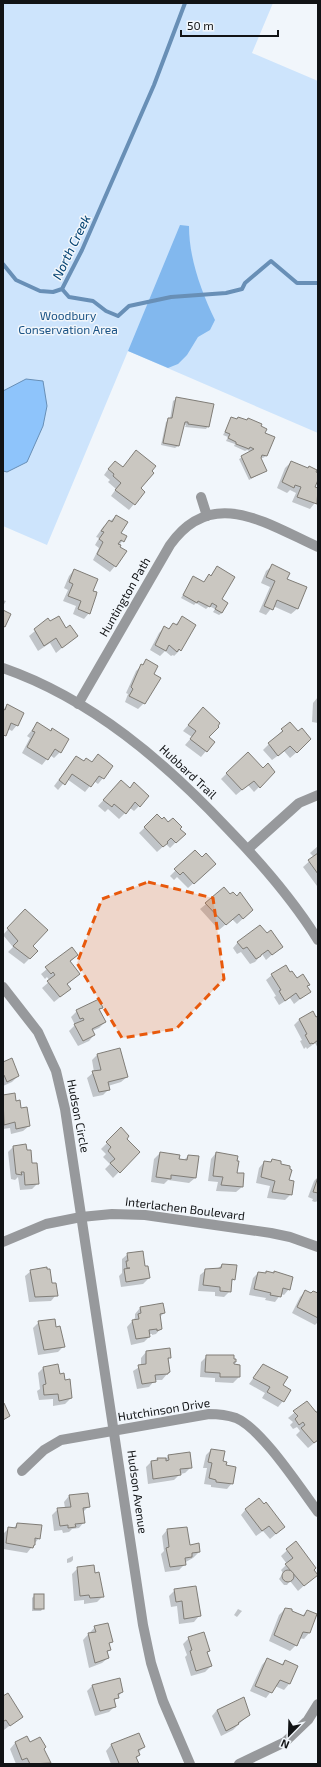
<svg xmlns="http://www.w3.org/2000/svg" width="321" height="1767" viewBox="0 0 321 1767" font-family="'Exo 2',sans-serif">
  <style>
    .green { fill: #cde4fc }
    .forest { fill: #82b8ee }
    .water { fill: #8ec4fb; stroke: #688fb6 }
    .shadow { fill: #0003 }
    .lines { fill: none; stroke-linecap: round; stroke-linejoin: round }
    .stream { stroke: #688fb6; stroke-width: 4 }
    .building { fill: #cac7c1; stroke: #807d77 }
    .street { stroke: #97999c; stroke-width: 10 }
    .marked { fill: #e8590c; fill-opacity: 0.2; stroke: #e8590c; stroke-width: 3; stroke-dasharray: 8 5; stroke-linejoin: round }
    .labels { text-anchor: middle; stroke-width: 3; stroke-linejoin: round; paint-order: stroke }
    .park-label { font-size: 12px; fill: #1c5486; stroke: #f1f6fb }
    .street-label { font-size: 12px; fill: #111315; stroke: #f1f6fb }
    .water-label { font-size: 13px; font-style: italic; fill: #014070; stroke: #f1f6fb }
  </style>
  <rect width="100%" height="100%" fill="#f1f6fb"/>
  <!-- green -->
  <polygon class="green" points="3,3 273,3 252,53 318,81 318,433 128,351 47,545 3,526"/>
  <!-- forest -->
  <path class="forest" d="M180,225L189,226C189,258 201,291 215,320L210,330L198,337L187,355L178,364L168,368L128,351Z"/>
  <!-- water -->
  <polygon class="water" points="26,379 43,381 47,406 43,426 27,462 7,472 3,471 3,391"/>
  <!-- shadow -->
  <g class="shadow">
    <polygon points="176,399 208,426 206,429 185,427 186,425 183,424 178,446 175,448 161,445 166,422 170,419 173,401"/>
    <polygon points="232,418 260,427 264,434 273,438 266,456 263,458 259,457 266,471 249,480 239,459 252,452 247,450 245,451 234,446 235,444 226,441 228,437 223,435"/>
    <polygon points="136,451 139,488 134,504 129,510 111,496 116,489 108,482 110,480 104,475 109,468 122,468"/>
    <polygon points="291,462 318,474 314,487 318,489 318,499 310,509 292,502 296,493 290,490 287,493 277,488 285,468"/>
    <polygon points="116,516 120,533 126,537 119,545 115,566 110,572 93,560 99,548 95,545 99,538 96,537 103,527"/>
    <polygon points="272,566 286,580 306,588 297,609 291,614 273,606 266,615 259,612 270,587 261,583 266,571"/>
    <polygon points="217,568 222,613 219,615 213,612 215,609 209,606 206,609 196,603 194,605 181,598 193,577 204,583"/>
    <polygon points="74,570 89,613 84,619 73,614 76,606 63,601 68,590 64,588 69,576"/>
    <polygon points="3,600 6,601 3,606"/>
    <polygon points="182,618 195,625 180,650 174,656 173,655 171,656 165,651 160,656 150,650 159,633 164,628 168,630 173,624 175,625"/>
    <polygon points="48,620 50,622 66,629 76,636 56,653 50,643 38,651 29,636"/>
    <polygon points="146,661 144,703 138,709 125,702 128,694 126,693 136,671"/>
    <polygon points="318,697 318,723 312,722 313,703"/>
    <polygon points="7,705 17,725 12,731 8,729 3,737 3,710"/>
    <polygon points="203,708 208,737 206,751 201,757 185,745 192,737 183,731"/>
    <polygon points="290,723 305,745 290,758 284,751 272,760 263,750"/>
    <polygon points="37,724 50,731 52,729 60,752 54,758 50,755 42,765 22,753 30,738 27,736"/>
    <polygon points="98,756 103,778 98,784 94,781 85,792 67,779 58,790 54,786 76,757 84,762 91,763"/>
    <polygon points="263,769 274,772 254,792 248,785 236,795 221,779 227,773"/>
    <polygon points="121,781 139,806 134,811 130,808 119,819 108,809 105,812 98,806"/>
    <polygon points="157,816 168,823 173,820 184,834 170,848 166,844 157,852 139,833"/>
    <polygon points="318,846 318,885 317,886 303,867 314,857 310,853"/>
    <polygon points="195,851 209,869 188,888 177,877 174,880 170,876"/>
    <polygon points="206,904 247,915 237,924 232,919 219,930 200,909"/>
    <polygon points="19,916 32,946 37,951 24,964 8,952 13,947 3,935"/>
    <polygon points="238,942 281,947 266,960 262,954 255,962 250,964 241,952 237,954 233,948"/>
    <polygon points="72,948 77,955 70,962 79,974 66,985 64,994 54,1002 42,988 50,981 47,977 45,979 41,974"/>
    <polygon points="290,973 297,979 309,985 306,987 309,992 294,1004 290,998 279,1005 274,997 276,996 266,980 272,975"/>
    <polygon points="102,1007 99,1011 105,1022 99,1028 92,1031 94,1035 89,1041 78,1046 69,1031 75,1025 71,1017 77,1011"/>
    <polygon points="312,1012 316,1019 318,1017 318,1048 315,1043 307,1049 306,1047 304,1049 300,1041 302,1040 294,1025 299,1020"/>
    <polygon points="120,1049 127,1077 121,1082 108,1086 109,1089 103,1095 93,1097 87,1078 94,1072 92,1060 97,1055"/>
    <polygon points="3,1063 18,1076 12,1082 3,1086"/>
    <polygon points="14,1094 16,1102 29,1126 23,1131 11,1134 10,1128 3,1129 3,1096"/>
    <polygon points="121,1129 125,1139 138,1152 113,1178 105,1169 110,1164 103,1157 106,1154 101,1149"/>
    <polygon points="13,1147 32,1164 38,1183 32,1189 20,1190 18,1177 15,1180 11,1179 8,1152"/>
    <polygon points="160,1153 184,1160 188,1156 195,1178 189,1183 168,1180 164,1184 151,1182 154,1159"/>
    <polygon points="216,1153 235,1173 242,1187 236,1192 216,1191 218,1182 208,1181 211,1159"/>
    <polygon points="272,1160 289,1170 287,1181 291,1194 285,1200 267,1198 270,1186 256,1183 259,1168 264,1162 269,1163"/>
    <polygon points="318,1177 318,1201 315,1202 312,1201 313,1199 308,1197 314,1181"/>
    <polygon points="128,1254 144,1267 149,1278 143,1284 121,1287 119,1276 122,1273 122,1259"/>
    <polygon points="222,1265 234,1279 231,1282 230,1291 224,1297 215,1296 215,1292 198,1291 200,1275 206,1270 217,1269"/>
    <polygon points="31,1271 51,1285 56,1295 51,1301 29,1302 25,1276"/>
    <polygon points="267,1272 273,1274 274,1272 289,1289 284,1295 281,1294 275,1302 265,1300 266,1298 249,1295 253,1278 258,1273 265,1274"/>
    <polygon points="306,1291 318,1295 318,1322 315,1325 292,1313 300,1297"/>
    <polygon points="140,1308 164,1313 160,1317 161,1328 156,1334 152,1335 152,1334 149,1334 149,1337 144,1342 131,1345 127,1327 135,1318 135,1314"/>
    <polygon points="39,1322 56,1328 64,1346 58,1352 38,1355 33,1328"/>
    <polygon points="146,1352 170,1357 167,1361 167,1374 162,1380 155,1380 149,1387 137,1389 133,1371 141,1366 141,1358"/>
    <polygon points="207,1356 232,1359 235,1362 231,1365 239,1366 239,1377 233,1383 215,1382 215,1378 200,1377 201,1362"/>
    <polygon points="263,1365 281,1385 283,1401 278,1407 262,1398 265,1393 249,1384"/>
    <polygon points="43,1368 59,1375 71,1398 65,1404 53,1406 53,1399 39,1400 37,1391 40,1389 38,1373"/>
    <polygon points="307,1402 318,1415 318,1440 308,1448 296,1435 300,1431 297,1427 293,1429 290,1425 293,1422 288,1418"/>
    <polygon points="211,1450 225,1466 232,1483 227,1489 211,1487 211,1485 204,1484 207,1468 203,1468 206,1455"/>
    <polygon points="168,1456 191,1467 185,1473 180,1474 174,1480 148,1484 146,1467 151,1462 158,1459 165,1459"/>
    <polygon points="69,1496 89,1506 83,1512 84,1522 79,1528 72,1529 69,1532 63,1533 62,1530 54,1531 52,1515 58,1509 65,1508 64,1502"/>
    <polygon points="246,1509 284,1527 270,1539 263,1531 256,1536 241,1515"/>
    <polygon points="17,1524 39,1538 27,1553 3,1549 3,1534 9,1528 13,1529"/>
    <polygon points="167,1530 199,1552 193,1558 184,1563 185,1564 179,1570 165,1572 161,1554 164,1551 162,1536"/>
    <polygon points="296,1542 316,1575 298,1591 290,1581 287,1585 284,1585 279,1579 283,1573 281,1570 287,1564 281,1556"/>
    <polygon points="73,1556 73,1560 71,1562 67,1563 67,1559"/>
    <polygon points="78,1568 103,1596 97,1602 84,1604 84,1600 74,1601 72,1574"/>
    <polygon points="175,1590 199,1616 194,1622 179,1624 177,1606 171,1607 169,1596"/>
    <polygon points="35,1595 43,1608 41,1611 32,1611 32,1598"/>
    <polygon points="238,1609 242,1611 237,1617 234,1615"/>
    <polygon points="285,1609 302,1616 307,1611 316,1614 309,1633 304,1639 299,1638 296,1645 290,1651 269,1641 279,1615"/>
    <polygon points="95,1627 111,1642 108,1645 110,1650 107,1652 108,1658 102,1663 89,1668 83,1640"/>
    <polygon points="189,1638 209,1651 207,1653 211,1666 205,1672 191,1676 185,1657 187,1655 183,1644"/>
    <polygon points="267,1659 281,1665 285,1661 297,1667 289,1684 284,1690 275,1686 266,1698 250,1691 262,1665"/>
    <polygon points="92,1686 122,1692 114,1701 115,1706 109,1712 95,1716 87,1691"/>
    <polygon points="3,1697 22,1716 4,1730 3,1728"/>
    <polygon points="217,1710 249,1714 233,1730 221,1736 212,1716"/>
    <polygon points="139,1734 144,1747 138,1753 139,1755 136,1759 138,1764 111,1764 106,1751 111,1745"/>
    <polygon points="27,1738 30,1744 43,1749 50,1763 48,1764 16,1764 10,1749 15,1743"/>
  </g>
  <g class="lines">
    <!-- stream -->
    <g class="stream">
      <polyline points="3,264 16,280 40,291 53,292 62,289 82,250 154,85 185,3"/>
      <polyline points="62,289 69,297 93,301 106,311 118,316 129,306 171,297 226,293 242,289 245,283 271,261 297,283 318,283"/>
    </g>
  </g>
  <!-- building -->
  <g class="building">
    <polygon points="176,397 214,404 209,427 188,424 188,422 185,422 179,446 163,443 168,418 172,418"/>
    <polygon points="231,417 237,419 238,417 247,420 248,418 262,424 261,426 267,429 265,433 275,437 267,456 262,455 261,458 267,471 251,478 241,456 254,449 250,447 249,449 236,444 236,442 228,438 230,434 225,432"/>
    <polygon points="136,450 156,466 152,471 154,473 141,488 145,492 135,505 115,490 121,483 113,476 114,474 108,469 115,461 123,467"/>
    <polygon points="291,461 308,468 309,466 317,470 316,472 318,473 318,480 315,487 318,488 317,504 297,497 301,487 295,485 294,488 282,482"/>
    <polygon points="116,515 128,522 121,533 127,536 124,542 121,540 118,544 121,545 120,547 127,551 116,567 97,554 103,542 99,539 104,532 101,531 109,520 112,522"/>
    <polygon points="272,564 290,573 287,579 307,587 298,609 277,600 273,610 264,606 275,581 266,577"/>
    <polygon points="217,566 235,577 222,599 228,603 222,613 215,609 217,606 212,603 210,607 198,601 197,603 183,595 193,576 204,582 209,574 211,576"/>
    <polygon points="74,569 98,579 93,591 97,592 96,596 90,614 78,609 81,601 68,596 73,584 69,582"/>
    <polygon points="3,610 11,614 5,627 3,626"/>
    <polygon points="59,616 66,628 70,625 78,636 62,648 56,638 44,646 34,629 48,618 50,621"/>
    <polygon points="182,616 196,625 181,651 179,649 177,652 169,645 166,651 155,645 164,626 169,629 173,623 177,625"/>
    <polygon points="146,659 158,666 154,674 161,678 145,704 129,696 133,689 131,687 141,664 143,665"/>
    <polygon points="7,704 24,713 18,726 11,723 6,736 3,735 3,709 5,710"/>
    <polygon points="203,707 220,723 218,726 219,727 209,737 215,742 207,752 190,739 196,731 188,725"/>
    <polygon points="37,722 51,731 52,728 69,739 61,753 55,749 48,760 27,747 35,732 32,731"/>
    <polygon points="290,722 298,731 302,728 311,739 297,753 290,746 278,756 268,743 283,731 281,729"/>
    <polygon points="248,752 263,768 268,763 275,772 260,788 254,781 242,790 226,773"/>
    <polygon points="98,754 113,766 104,779 99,776 91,787 72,774 65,785 59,780 76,756 84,761 86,758 92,762"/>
    <polygon points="121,780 130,788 134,782 149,796 140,807 135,802 126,814 114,804 112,807 103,800"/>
    <polygon points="157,814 162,819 164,817 168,822 173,818 182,827 180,829 186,834 176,843 171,838 167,842 168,843 163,847 144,827"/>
    <polygon points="195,850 202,857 206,853 216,864 194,884 183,872 180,875 174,869"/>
    <polygon points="318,853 318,874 308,860"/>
    <polygon points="224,887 230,894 233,892 237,896 240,892 253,910 243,919 239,914 226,925 205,903"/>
    <polygon points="25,909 48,930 33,946 38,951 30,959 13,946 18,941 7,928"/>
    <polygon points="260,925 267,933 271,930 283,947 272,955 268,950 261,955 261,956 256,959 247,947 243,949 237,942"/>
    <polygon points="72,947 78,955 70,961 80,974 67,984 71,989 60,997 47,981 55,975 53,972 51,974 45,967"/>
    <polygon points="286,965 290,972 292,971 297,978 303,974 310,985 307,986 311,992 300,999 296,993 285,1001 279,991 281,990 271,974"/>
    <polygon points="99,999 103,1008 99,1009 106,1022 92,1029 95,1035 83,1041 74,1024 84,1020 83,1018 80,1019 76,1010"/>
    <polygon points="313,1011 316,1017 318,1016 318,1040 313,1044 312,1043 310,1044 305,1035 307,1034 299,1019"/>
    <polygon points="120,1048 128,1077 108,1082 110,1090 99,1092 92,1071 101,1070 97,1054"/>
    <polygon points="12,1058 19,1076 7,1082 4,1075 3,1075 3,1062"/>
    <polygon points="15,1093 16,1101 20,1100 21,1108 27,1107 30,1126 16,1129 15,1122 4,1125 3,1095"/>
    <polygon points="121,1127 129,1136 127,1139 140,1152 120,1173 110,1163 115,1159 108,1151 111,1147 106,1142"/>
    <polygon points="26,1144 27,1150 31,1150 32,1163 37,1163 39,1184 25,1185 24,1172 21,1172 22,1175 16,1174 13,1146"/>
    <polygon points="160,1152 180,1155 179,1159 187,1160 188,1155 199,1156 196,1178 171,1175 171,1179 156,1177"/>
    <polygon points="216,1152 238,1156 237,1161 239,1161 237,1173 244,1173 243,1187 221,1185 223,1177 213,1176"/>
    <polygon points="272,1159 281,1161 281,1164 290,1166 290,1169 292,1170 289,1180 294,1181 292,1195 272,1192 275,1181 261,1177 264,1161 271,1162"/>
    <polygon points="318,1177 318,1193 313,1192"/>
    <polygon points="143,1251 145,1266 148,1266 150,1278 126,1282 124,1269 130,1268 127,1268 126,1261 128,1261 127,1253"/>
    <polygon points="222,1264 237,1265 235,1280 232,1279 231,1292 220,1291 220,1287 203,1285 205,1269 221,1268"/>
    <polygon points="47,1267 47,1269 50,1269 52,1283 56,1283 58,1296 35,1297 30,1270"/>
    <polygon points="266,1271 274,1273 274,1271 293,1277 290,1290 283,1288 281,1297 270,1295 271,1293 254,1289 258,1272 266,1273"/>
    <polygon points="305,1290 311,1293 313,1291 318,1293 318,1318 297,1307"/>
    <polygon points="163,1303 165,1313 160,1314 162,1329 157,1331 157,1329 149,1330 150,1337 136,1339 132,1320 139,1319 138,1314 141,1313 140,1307"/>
    <polygon points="55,1319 56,1327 60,1326 65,1347 44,1350 38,1321"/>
    <polygon points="170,1348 171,1358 168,1358 170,1372 168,1373 168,1374 155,1375 156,1382 142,1384 138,1365 146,1364 146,1351"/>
    <polygon points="206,1355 234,1355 234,1359 236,1359 236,1362 234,1362 234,1364 240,1365 240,1377 220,1377 220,1373 205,1372"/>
    <polygon points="58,1364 60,1374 64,1373 65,1380 70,1379 72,1398 59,1401 58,1394 44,1395 43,1385 46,1384 43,1367"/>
    <polygon points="263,1364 288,1377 283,1385 291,1390 284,1402 267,1392 270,1387 253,1378"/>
    <polygon points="307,1401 316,1412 318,1412 318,1440 314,1443 301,1428 305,1425 303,1422 299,1425 295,1419 298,1416 293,1411"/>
    <polygon points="4,1403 10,1416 3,1420 3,1404"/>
    <polygon points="211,1449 225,1451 223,1461 227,1462 226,1465 236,1467 233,1484 216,1482 216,1480 209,1478 212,1463 208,1462"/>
    <polygon points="190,1452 192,1468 180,1469 181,1475 153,1479 151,1461 158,1460 157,1458 166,1458 166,1461 169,1460 168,1455"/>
    <polygon points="88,1493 90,1507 83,1508 85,1523 75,1524 76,1527 68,1528 68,1525 60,1526 57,1508 71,1507 69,1495"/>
    <polygon points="259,1498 264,1504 266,1502 285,1527 276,1534 269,1526 262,1531 245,1509"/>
    <polygon points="17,1523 42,1525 40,1539 35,1538 35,1545 34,1545 33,1548 6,1543 8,1527 16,1528"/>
    <polygon points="187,1527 190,1545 199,1543 200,1552 192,1553 192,1557 185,1558 186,1565 170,1567 166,1548 169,1547 167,1529"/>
    <polygon points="296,1541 316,1568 314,1570 318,1575 304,1586 285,1564 293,1558 286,1549"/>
    <polygon points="94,1565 95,1573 99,1572 104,1597 90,1598 89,1595 80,1596 77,1567"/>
    <circle cx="288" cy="1576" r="6"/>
    <polygon points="196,1586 201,1616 184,1619 182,1601 176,1602 174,1589"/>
    <rect x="34" y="1594" width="10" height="15"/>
    <polygon points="285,1608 292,1609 292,1611 304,1616 307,1610 317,1614 310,1633 303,1632 297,1646 274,1635"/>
    <polygon points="108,1623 113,1642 109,1643 111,1650 107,1651 109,1658 95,1663 88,1633 96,1632 94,1626"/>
    <polygon points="204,1632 210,1651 207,1652 212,1666 196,1671 190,1651 192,1650 188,1637"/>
    <polygon points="267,1658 283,1665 285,1660 298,1666 290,1684 280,1680 272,1693 255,1686"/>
    <polygon points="120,1678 123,1692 118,1694 119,1698 114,1699 116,1707 100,1711 92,1685"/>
    <polygon points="8,1693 23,1717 10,1726 6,1720 4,1721 3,1720 3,1696"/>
    <polygon points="244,1697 250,1715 238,1723 239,1724 226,1731 217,1710"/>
    <polygon points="139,1733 145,1747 138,1750 140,1755 136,1757 139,1764 116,1764 119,1763 111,1744"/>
    <polygon points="27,1736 30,1742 40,1737 46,1747 44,1749 51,1763 30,1764 27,1758 22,1760 15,1742"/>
  </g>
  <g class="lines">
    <!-- street -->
    <g class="street">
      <polyline points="201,497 207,516"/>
      <path d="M3,668C92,699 165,762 228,829C261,863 293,900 318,940"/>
      <path d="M78,704L170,545C212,485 267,524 318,547"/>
      <polyline points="248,849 299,803 318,795"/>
      <polyline points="3,987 38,1032 56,1071 65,1109 143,1625 151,1663 163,1701 190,1764"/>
      <polyline points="3,1242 46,1224 81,1217 112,1214 145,1215 271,1233 290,1237 318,1247"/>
      <path d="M22,1471L44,1450L61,1440L209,1414C218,1414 227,1415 236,1418C262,1429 300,1488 318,1512"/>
      <polyline points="239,1764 285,1742 308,1720 318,1704"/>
    </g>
  </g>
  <!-- marked area -->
  <path class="marked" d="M148,882L213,898L224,979L176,1029L122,1038L77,963L102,899Z"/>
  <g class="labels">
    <!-- park labels -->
    <g class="park-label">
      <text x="68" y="320">Woodbury<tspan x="68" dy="14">Conservation Area</tspan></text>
    </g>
    <!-- street labels -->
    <g class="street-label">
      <text transform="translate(125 597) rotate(-60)" y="4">Huntington Path</text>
      <text transform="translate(188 772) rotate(43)" y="4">Hubbard Trail</text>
      <text transform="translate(78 1116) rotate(79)" y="4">Hudson Circle</text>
      <text transform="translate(185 1209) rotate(7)" y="4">Interlachen Boulevard</text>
      <text transform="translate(164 1410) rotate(-9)" y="4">Hutchinson Drive</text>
      <text transform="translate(137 1492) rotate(82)" y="4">Hudson Avenue</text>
    </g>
    <!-- water labels -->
    <g class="water-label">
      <text transform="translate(71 247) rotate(-64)" y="5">North Creek</text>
    </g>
  </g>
  <!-- border -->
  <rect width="321" height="1767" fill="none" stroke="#111315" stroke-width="8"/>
  <!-- north arrow -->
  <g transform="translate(289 1735) rotate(203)" stroke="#f1f6fb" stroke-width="3" paint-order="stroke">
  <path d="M0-3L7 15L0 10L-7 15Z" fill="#111315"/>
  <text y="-6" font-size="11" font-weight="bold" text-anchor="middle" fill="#111315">N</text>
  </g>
  <!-- scale -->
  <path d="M181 30v6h97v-6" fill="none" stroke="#111315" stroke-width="2"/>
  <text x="187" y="30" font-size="12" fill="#111315" stroke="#f1f6fb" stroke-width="3" paint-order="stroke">50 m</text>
</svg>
